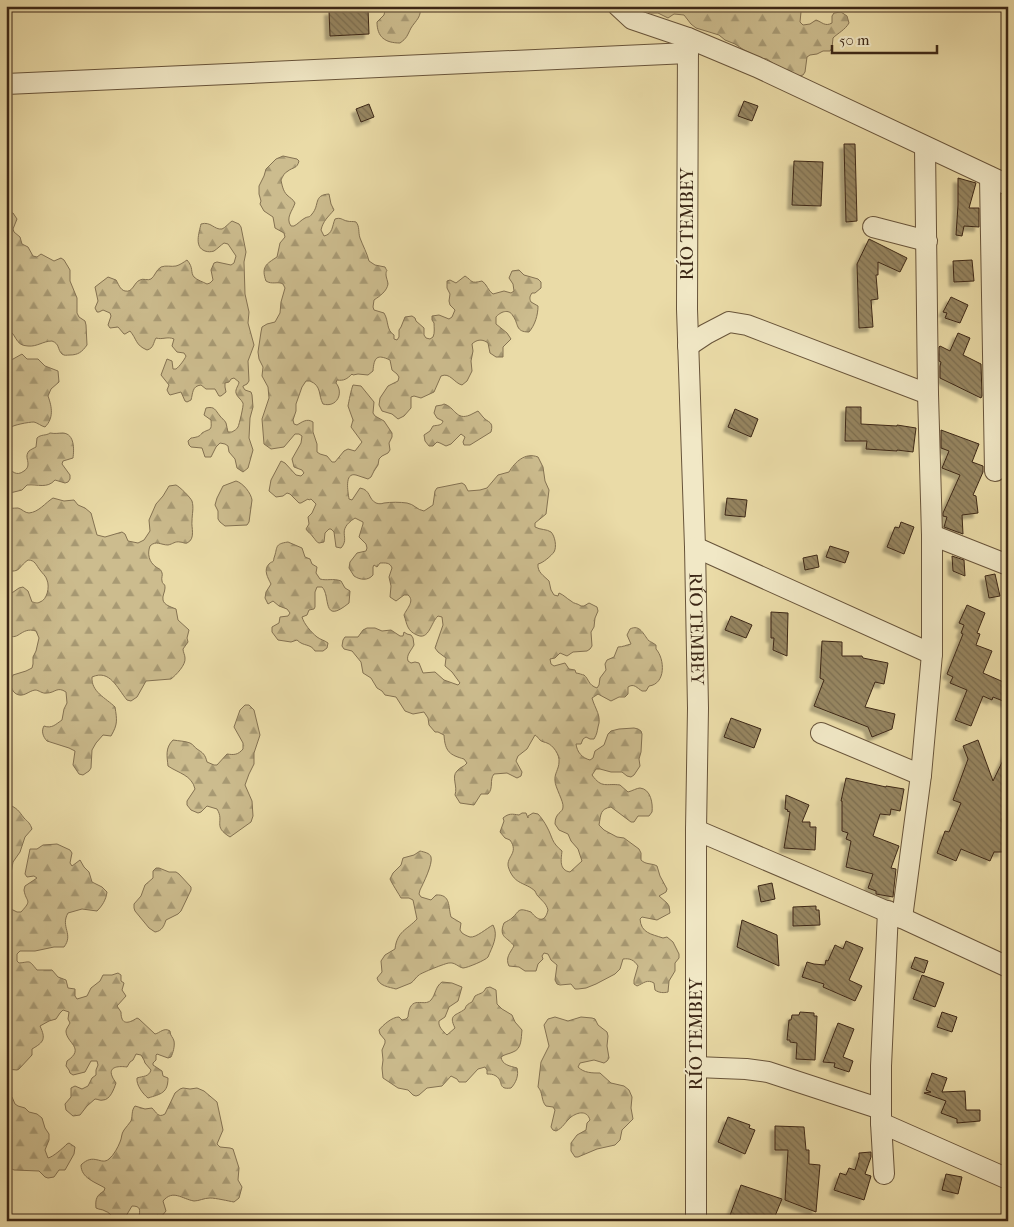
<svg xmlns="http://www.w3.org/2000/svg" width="1014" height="1227" viewBox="0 0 1014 1227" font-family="'IM FELL French Canon',serif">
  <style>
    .forest { fill: url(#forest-firs); stroke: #847252 }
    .building { fill: url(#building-back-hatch); stroke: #3c2716; filter: url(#shadow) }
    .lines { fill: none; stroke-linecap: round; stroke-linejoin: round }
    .minor-casing { stroke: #68543a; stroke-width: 22 }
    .minor { stroke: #f1e8c6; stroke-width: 20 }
    .labels { text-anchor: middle; stroke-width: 4; stroke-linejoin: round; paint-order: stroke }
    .street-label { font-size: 18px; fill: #3c2716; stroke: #f1e8c6 }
  </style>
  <defs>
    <pattern id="forest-firs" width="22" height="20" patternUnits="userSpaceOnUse" patternTransform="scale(1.25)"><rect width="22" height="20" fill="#ccbc8e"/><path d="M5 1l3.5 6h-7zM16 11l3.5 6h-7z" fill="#a79973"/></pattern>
    <pattern id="building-back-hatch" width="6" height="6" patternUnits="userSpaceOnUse" patternTransform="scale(1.25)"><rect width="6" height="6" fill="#968561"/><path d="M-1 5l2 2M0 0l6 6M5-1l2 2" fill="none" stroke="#7c6d4f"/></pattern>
    <filter id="shadow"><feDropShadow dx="-4.5" dy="4.5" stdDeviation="1" flood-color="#0004"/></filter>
  </defs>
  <rect width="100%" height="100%" fill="#eadba7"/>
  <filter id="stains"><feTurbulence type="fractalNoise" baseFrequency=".004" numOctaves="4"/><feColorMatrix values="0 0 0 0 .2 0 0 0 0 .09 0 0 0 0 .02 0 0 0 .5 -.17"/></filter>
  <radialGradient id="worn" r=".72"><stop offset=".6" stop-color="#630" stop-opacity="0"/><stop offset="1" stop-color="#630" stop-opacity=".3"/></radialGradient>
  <!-- forest -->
  <g class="forest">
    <path d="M386,6H420C422,17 416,20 411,28C407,36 407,38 400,43C385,43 377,37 377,22L384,15Z"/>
    <path d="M635,6H797L801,12L800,22L803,25L810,24L816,20C822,22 825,27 832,23V16L834,13L841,12L847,16L849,23C845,30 838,33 833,38L832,48L830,51H823L817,54L810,55L807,57L805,72L803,75L799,76L774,64L767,59L760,58L744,50L735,44L725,40L719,35L696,28L691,24L684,15L674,14L668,18L658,13H651Z"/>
    <path d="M283,156L297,159L299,161C297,169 293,167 288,171C284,173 283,176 281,180C282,185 283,191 287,195C290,198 293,199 295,203C293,210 285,218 291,226H294C298,224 301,220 305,218C309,216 309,218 312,214C320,205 313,195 329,194L331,204L334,210C328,217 323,221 321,230L324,236C333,234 332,226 335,219C341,217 342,220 347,221C350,222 353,221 356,222C360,227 358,232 360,238C363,246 367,253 369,261L375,265L385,267C389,275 386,267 386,275C386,277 388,282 388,284C387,291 380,296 374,300L373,307L374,310L384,313C389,321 386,330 394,335V339L397,340L399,337V330L401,327L405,317L412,316L415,318L416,321L424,328V335L426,338L430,339L433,337C435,333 434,327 434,323L432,320V316L439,315L449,319L452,317L455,310L450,305L449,301L450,294L447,288V281L450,280L456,283L465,276C473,281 470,284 482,281C487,284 488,291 493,294L504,291L511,293L514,291L513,284L509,278L512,271L519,270L524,275L538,279L541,282V288L535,293H532C530,296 529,298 531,302L538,306C538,315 535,325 529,332C515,332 519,324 513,316C509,308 500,312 496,317V324L507,333L511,339L503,347V357H496L490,353L488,343C483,339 477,339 472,344L473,351L471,361L472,371L467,381L462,385C454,383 450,372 441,376L434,392L421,398L414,396L411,397V408L404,416L398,419L392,414L382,411L379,405L380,398L388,386L398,381L399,377L397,374L392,370L390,360C377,354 374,357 373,371L368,375L358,374L353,375L352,374C347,379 344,381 337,380L336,383C344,393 337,408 323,404C318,395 322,386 310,381H306L302,387L296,404V411L293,420L294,424L297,425C302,422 307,418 313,422V432L317,444V452L320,454L327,456L332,462H335L344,451L348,449L355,451L362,442L351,427L353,420L348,406C349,401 351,390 353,385L361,386L374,402L373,413L375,416L384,421L392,433V437L389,443L390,450L388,453L382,456L379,459L378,465L374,471L371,477L368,479C364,478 360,476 356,475C344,472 348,492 349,499L352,500L360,488C371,490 368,499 376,503C379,504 381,504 384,503C391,502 400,502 407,503C414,504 417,510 424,511L433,505L435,491L437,488L462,483L465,485L468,491L480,490L487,488L498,475L509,472C515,462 525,452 538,457L543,467L545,481L549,490L546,514L535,523V527C540,530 547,529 551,532C555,536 557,547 554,552C551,556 543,563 538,564C537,572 544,576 549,581L551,590L554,595L558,596L559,593C564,595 566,598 571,601C574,604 577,603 581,606H584L589,603L597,607L598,611L595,618L594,627L591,632L592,646L590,649L587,651L573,652L567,656L560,653L555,658L550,659L551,664L554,666L565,663L569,669L575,670L576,673C578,673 583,675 584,675C589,679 588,685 597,688L599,685L600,678L606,670L605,664L607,660L614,657L618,647C623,647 626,645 631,644L627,635L630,629C640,624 643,634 649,641C650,641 656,645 656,645V649C665,659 666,684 649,686L646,691H642C637,688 634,683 628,687V694L625,697H619L611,701L598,694L592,698C595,709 602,716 598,727C597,732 597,734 594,739H590L586,737L583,739L581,744H576C577,752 582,758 590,760L593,758L595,751L604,745L608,734L611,731L619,729L634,728L638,729L641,731L642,734L641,752L639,759L640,766L634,775L631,777L627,776L622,772H611L600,769H596L592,775C602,789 606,783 620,785L628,792C632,791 637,788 640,788C651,789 653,804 652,812L649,816H638L634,822H631L611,807C600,809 601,814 599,825L604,830L617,837L624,838L639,849L641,853V860C646,865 652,863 657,866L660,876L667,889L666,892L659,896L667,903L669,906L670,913L657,920L642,917L640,919C641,933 651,934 663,938L667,937L673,942L679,954V958L675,963V971L669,981L668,992C664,993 659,993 655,990L654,983C647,979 644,983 637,986L634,984V980L638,966C634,960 630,958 623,959L620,969L615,974L596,984L586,988L578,989H575L571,984L560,985L557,984L555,980L557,965L551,960L548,954L544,953L542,956L543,959L538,964L536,971H525L519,967L509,966C505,958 510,953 514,946C508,937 498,938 504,923C507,921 510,920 512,918C520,911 517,907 531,912C538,921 545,923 548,910C546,903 543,902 539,897C537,896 536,893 535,891C525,882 515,885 509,869C504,857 520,854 510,840L505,838L500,832L504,821L503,818C509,813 512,814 519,815L522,813H526L528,818V816L533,813L538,814C541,817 545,823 547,827C553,838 551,842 562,851C561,860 559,870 570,872L582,861L578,849L571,841L568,834L559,830L555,824C555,812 563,813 563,807C564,802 555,787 555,781C554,774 559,769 559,762C560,755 553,745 547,743C545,742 542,742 540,740C538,738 537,736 535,735L527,749L518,756L516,761L522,772L521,776L517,778L507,773L494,774C489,780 494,788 488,794H481L474,805L460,803L455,795C458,786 451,777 457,771C460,767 464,767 467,763L464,759C450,755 445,752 444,735L438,732H435L429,725L428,718L424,712L413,714L405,711L396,697L385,695L382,691L377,688L371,678L363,673L361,662L352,651L344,649L342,646L343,640L345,637H358L363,630L367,628H375L382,631L391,630L400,636H403L404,632L407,634L411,635L413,638L414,645C411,651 406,655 408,661L411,663L415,662L419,663L423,673L435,672L444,680L458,685L460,683L452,672L445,666L446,658L438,652L435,648L443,625L442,617L438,616C431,622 429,641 417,635C407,631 407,624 404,615C407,608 415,601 408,595H404L396,601L390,597L391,586L389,577L392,568C390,562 385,563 380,563L377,567L374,565L373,567V575C368,581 360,580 354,576L349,568L350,562L357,553L366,551L367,548L366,544L359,537L363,524V522L355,518C335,531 351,537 341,548L336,547L334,532L331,529H329L325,533L324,542L319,543C315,541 316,540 313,537C311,533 308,533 306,529L309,524L308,517L312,513L316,504L311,499L309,500L308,499L301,503H299L290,494L287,493L283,496L276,497L269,491L271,480L281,461L285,463L296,475L301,476L304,473L302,470L294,467L292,459L301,443L302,436L299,434H295L284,447L271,449L264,444L262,419L269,398L268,387L262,376L263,367L259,359L258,352L261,332L262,327L267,324L275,322L280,313L281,302L285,288L283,284C278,281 272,285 266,281C261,267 266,264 277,257L280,243L285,237L284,233L275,228L273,217L264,211L260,204L261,201L259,194V186L264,176L266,169L276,159Z"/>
    <path d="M6,212L13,213L17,219L13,229L14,232L20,237L22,244L28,247L33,256L37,257L41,254L54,261L61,258L64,260L70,270V281L77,298V313L79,317L85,321L86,325L87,345C82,352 78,355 70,355C66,355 65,356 62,354C57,349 60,344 52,341C43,341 37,347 28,346C14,346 17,332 6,329Z"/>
    <path d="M232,221L239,224L241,227L246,252L244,262L245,294L249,312L248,323L254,345L248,361L249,381L247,384L243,386V387L245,390L251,392L252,395L253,407L250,418L249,438L253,450L248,468L243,472L237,468L235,459L229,452L228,446L225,444L220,443L216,447L211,457H205L202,448L191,447L189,445L188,441L191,438C192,438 198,437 199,436C201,435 201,434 202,433C210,428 212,432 211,420L204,415L206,408C215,406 215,410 220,416C222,419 224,419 226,423C227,426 227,429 228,432H232C235,430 236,430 238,427C239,425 244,405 243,403C241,399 237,397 236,393C235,389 239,385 239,382L234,378L231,379L229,382L225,383V387L226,392L221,396H219L215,389H206L201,385C192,386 193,393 191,400L187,402L185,401L181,392L170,395L169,394L167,390L169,385L161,375L167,359L172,361L173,369H176C179,367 185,359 186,356L184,353L177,352L172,346L174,339C167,336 163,340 156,338C153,343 154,348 147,350C135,345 137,339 130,331L125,334H124L118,327L110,328L108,325L111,316L110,313L103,310L99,312H97L95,308L98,301L95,287L108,277L116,280C118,283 120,290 125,291C133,293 134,282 140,280C143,278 148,281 151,279C155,276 156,270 161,267C166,265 171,267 176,266C180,265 184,262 187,260C194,268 190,272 194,277C197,280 203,282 207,284L210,283L213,280L211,270L214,263L217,262L231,265L234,263L236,256L228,244L224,243C221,245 217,249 214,251C211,252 208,252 205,251C194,247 199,233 201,224C211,221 214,230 222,229C225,228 229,223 232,221Z"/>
    <path d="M22,354L27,359H38L45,366L58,371L59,382L51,389L48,396C52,407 54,418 45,427C41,426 38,423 34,422C29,422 12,425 10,428C8,430 7,433 6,436V363Z"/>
    <path d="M444,404C455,407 456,421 470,415C473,414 475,412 478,411C480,413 481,415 483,417C488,423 494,421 491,432L470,445H464L463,442L465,437L461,434L451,444L446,446L440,443L437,442L433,446H429L425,441L424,435L430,431L433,426C437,425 442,426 443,421L437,418L434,413L436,406L442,405Z"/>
    <path d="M50,433C56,434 58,433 63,433C75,434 74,450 73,458L63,461L62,464L70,475V479L68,482L65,483L55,480C47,489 38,484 27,485L22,490L6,494V466C12,471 16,477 24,471C27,469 28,467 28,464C28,459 25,456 29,451C30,450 34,448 36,447L37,438C41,434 46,436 50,433Z"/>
    <path d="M236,481C243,483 251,493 252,500L249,522L247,525L225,526L220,522L218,519V511L215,505L217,498L223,486Z"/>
    <path d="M176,485C180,487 190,497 192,501C194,508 192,514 192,521C191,527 196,539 187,543C185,544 183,542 180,542C175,541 173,544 168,545C161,545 156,540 150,546C147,554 149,562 156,567C159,569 161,569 162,573C163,575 161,578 162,581C163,586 165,582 165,588C165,592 162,596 163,600C164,605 171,607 176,609L178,620L189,630L187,638L188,642L183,649C183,652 185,655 185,658C186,665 176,675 171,679L146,681L137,697L131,701L127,700C117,688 110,669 92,677C91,692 106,698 115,707C117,720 118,724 111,736L103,735L96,743L92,750L91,768L89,771L83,775L79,774L73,765L75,751L69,748L47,741C43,737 41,731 44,726C52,729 56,724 62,720L64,709L67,703L66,692C57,686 55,693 47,693C42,694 39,690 35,690C29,691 25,696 19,695C10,693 9,681 13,675L26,671L32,668L33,664V657L36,651L39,638L36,631C20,626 18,644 6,633V597L19,588L23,587L28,591L32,602C34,602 37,604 40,602C47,600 50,587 47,580C46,576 42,573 40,570C36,565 35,560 28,560C17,568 22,572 6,571V507C11,509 13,508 18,508C22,509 25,513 29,513C39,512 45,503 53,498L64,501L74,500L78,505L85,508L91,513L97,535L105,537L122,532L125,534L128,541L138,543L144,540L150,531L149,520L156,504L163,496L169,486Z"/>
    <path d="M288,542L302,548L305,557L310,559L312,564L317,567L316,573L320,579C327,581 333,578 341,581L345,588L350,591L349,603C321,626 331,595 322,587H317L315,592V607L314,609L309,610L307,615L302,617C304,624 311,632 317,637C321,640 324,640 328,643L327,648L323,651H315C310,643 304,647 297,640L291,642L278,640L272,632V627L279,623L280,617L288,616L290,613L287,609L279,606L273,601L268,604L265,598L266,592L271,584C268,578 263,570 269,564C273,560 273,564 274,558C278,547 274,544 288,542Z"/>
    <path d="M245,705H249L254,710L260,735L254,753V764L249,774L245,785L252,801L253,816L251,822L230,837C212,826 225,822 217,809L207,806L201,812L198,813L191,810L187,805V801L195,789C192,775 178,773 168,766C167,756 165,748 173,740C179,741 185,741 190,743C194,745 194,747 197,749C203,753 205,754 207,762L214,765H217L227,754C234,755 238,755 243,749V743L234,727L240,710Z"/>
    <path d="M8,804C18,809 18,810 24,818C28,822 30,823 32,829L25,837L20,852L13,862L11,873L6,878V805Z"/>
    <path d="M57,844L70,850L72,853L70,863L72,866L80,860L84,867L89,872L92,882L102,887L107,892C106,900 102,906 97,911L82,909L68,913C60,927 74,934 64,947H54L35,951H20L17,954V961L19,963C31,962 28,959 37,970H52L58,977L66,980L68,988L75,989V996L77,999L87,996L91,988L100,981L103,975H112L118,973L121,975V981L124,983L122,990L126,996L117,1006L121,1012C121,1025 128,1024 137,1018L139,1019L155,1034C160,1033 164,1027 170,1031C170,1036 173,1037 174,1041C175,1046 173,1053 171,1057L168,1058L157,1054L156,1055V1060L153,1063V1065L162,1071L163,1076L168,1078C168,1093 161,1094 148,1098C143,1094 136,1085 137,1078C143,1076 149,1077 151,1070L145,1063L144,1060L141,1055L136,1054L133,1060L130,1062L127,1067C120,1066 108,1066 112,1076C113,1079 115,1081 116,1083C114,1089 110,1100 103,1100C100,1101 98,1099 95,1099L87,1106L80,1115L73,1116L66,1110L65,1104L71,1097V1088L75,1086L82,1089L88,1086L92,1078L96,1075V1070L98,1065L97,1061H91L85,1072L73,1075L70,1073L69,1070L66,1066L67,1061C86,1048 66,1043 66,1031C66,1029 69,1025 70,1023L68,1019L69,1012L63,1010L60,1013L56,1019L49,1021L40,1026C46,1039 44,1042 32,1049V1055L19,1069L17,1070L6,1069V897C13,900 11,903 11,909L17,912H21C33,899 26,903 24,890L25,886L37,878L34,876L27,877L25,874L30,849H37L43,845Z"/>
    <path d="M420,851C424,852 430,853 431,857C433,864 423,884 420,890L419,894L421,897L431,900L436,895C451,894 448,907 451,917L461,923L460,930L462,933C465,935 467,936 470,937C476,938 487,928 493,925C499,936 492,947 488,957C486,960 467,968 463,968C458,967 455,962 449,963C446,963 421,973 419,975C416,977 414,981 411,983C406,985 401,987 396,989C389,987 379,986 377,978L382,972L381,961L385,955L395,949C397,931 407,930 417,919L413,900L409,898H401C400,896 391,882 390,879L393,873L401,865L403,858L414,855Z"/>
    <path d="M156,868H159L169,872H176L179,874L191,887V890L181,911L178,914L166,920C164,926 162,931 155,932L149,928L135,911L134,908V904L141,896L145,885L153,878V871Z"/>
    <path d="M442,982L452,983L462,987L458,1001L449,1007L445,1017L439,1021C438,1027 443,1031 447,1035L455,1028C448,1014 456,1016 465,1009C466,1005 468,1004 472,1002L475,996C480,993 483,994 486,988L490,987L496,990L497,1004L502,1009L512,1015L515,1022L522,1030C521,1038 522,1049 513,1052C509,1054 505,1054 501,1057C502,1065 510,1066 517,1068C519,1075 516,1083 511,1088C497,1090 504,1081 496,1076C493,1074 490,1074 487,1074V1070L485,1067L478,1069L466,1082H459L457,1079L451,1076L442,1086L427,1088L419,1095L416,1096L413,1095L408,1090L398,1088L383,1078L382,1068L383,1060L382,1050L385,1043V1040L380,1034L379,1030C383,1025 392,1017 399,1017L402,1020L406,1019L408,1017C410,993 424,1008 431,1000C436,994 435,987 442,982Z"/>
    <path d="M555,1017L568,1021L581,1017L592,1018L595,1019L598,1025L607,1032L608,1036L607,1046L609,1058L607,1061L604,1063L594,1060L580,1063L578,1067C584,1073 592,1073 600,1073L611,1083L624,1086L629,1090L632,1097L631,1108L633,1119L622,1130L620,1140L615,1145L597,1149L578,1157H575L571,1151V1143L577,1135L586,1130L587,1123L590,1120C587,1110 578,1112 571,1117C565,1122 563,1128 556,1131L553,1130L551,1127L555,1110L553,1107L546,1106C541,1101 543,1092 538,1087L541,1062L549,1046L544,1025L548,1019Z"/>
    <path d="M183,1088L190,1089L197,1088L204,1091L217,1102L223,1130L217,1144L220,1147L230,1148L233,1149L239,1168L238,1180L242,1187L239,1198L234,1202C228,1201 216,1198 210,1198C204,1198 199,1201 194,1201C182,1199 173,1189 163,1201L166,1211L161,1217L159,1221H143L139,1217C140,1210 141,1206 132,1206L126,1216L115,1218C111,1216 109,1212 105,1211C102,1209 100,1210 96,1208C95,1199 97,1195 104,1191L105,1188C95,1182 81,1178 81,1165C94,1152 101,1166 109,1159C114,1155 118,1147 120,1142C122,1138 121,1134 124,1130C126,1127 129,1124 131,1121C133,1115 131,1111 135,1106L145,1109L152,1108C157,1113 158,1118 165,1114L175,1093L180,1089Z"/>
    <path d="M6,1094L12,1097L15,1104L18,1106L25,1108L29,1112L37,1114L42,1118L45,1128L49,1134V1140L45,1150L48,1158C53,1157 63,1148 67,1144L69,1143L75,1147L74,1154L65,1170H59L54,1177L48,1178L45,1177L39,1171L14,1170L6,1166Z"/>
  </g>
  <!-- building -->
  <g class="building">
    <polygon points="368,9 369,34 330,36 329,11"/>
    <polygon points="744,101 758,106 752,121 738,116"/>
    <polygon points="369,104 374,117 361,122 356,109"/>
    <polygon points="844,144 855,144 857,221 846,222"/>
    <polygon points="794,161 823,162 821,206 792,205"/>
    <polygon points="958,178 976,183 969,208 979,208 979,227 964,226 962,236 956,235 958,205"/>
    <polygon points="869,239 907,258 900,272 878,262 878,275 876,275 878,299 871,300 873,327 859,328 857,264"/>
    <polygon points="972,260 974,281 954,282 953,261"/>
    <polygon points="951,297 968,305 960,323 945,318 947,313 943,312"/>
    <polygon points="958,333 970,338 963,355 981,364 982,396 981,398 940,378 940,366 941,362 939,361 939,347 940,346 950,351"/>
    <polygon points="846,407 861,407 861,424 897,426 897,425 916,428 913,452 897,450 897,451 866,449 867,441 845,441"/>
    <polygon points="735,409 758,419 751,437 728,427"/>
    <polygon points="941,430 979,444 972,462 983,466 983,472 973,495 976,496 978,513 962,515 963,534 944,527 947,517 943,516 943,513 960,475 942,468 949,451 941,448"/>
    <polygon points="727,498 747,500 745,517 725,515"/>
    <polygon points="901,522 914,527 904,554 887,547 895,527 899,528"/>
    <polygon points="830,546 849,552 845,563 826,557"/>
    <polygon points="817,555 819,567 805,570 803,558"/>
    <polygon points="952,556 964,560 965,576 953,571"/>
    <polygon points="995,574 1000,596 989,598 985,576"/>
    <polygon points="967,605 985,613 977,633 980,634 976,645 992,651 983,673 1008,684 1008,703 993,697 992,700 983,696 971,726 955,720 967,690 950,683 953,677 947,674 963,634 961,633 964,625 959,623"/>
    <polygon points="771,612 788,613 787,656 773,650 774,638 771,638"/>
    <polygon points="731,616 752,625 746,638 725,630"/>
    <polygon points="822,641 842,642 842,656 862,656 863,658 888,663 884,684 875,682 865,707 895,714 892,729 872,737 868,727 814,706 824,680 820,678"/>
    <polygon points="731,718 761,729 754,748 724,737"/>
    <polygon points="978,740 993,781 1008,750 1008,802 1002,819 1003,852 994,852 990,861 961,849 956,861 937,853 945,831 949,832 961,803 953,800 968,759 963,746"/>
    <polygon points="846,778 886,787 886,786 904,789 900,811 891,809 890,815 880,814 873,836 899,846 891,868 896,869 893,897 876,894 876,891 868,888 873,874 846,867 851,841 846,839 848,833 842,831 842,801 841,801"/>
    <polygon points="786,795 809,805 802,822 810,822 810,827 816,827 815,850 784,848 790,812 787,811 788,810 785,809"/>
    <polygon points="772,883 775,899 761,902 758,886"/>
    <polygon points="816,906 816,910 819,910 820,925 793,926 793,907"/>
    <polygon points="742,920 777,935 779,966 737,947"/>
    <polygon points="846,941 863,948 849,980 862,986 855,1001 823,987 824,984 802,977 807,962 814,964 825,965 826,960 828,961 835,945 843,949"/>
    <polygon points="915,957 928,961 924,973 911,968"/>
    <polygon points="922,975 944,983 935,1007 913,999"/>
    <polygon points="800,1012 814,1013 814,1016 817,1016 815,1060 796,1059 797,1043 790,1042 790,1040 787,1040 789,1020 791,1020 792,1015 799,1015"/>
    <polygon points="942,1012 957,1017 952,1032 937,1027"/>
    <polygon points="838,1023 854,1029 843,1057 853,1061 849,1072 834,1067 835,1063 823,1062"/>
    <polygon points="932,1073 947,1078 942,1092 965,1091 966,1110 980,1110 980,1121 957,1123 957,1119 941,1113 946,1101 924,1093 931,1092 926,1090"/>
    <polygon points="728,1117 750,1125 749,1128 755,1130 745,1154 718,1142"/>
    <polygon points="775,1126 804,1127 806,1150 809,1150 809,1164 820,1165 816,1212 785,1200 788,1150 775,1150"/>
    <polygon points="871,1152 871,1157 865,1174 871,1176 864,1200 834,1190 840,1173 846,1175 849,1168 855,1170 859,1157 859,1153"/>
    <polygon points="946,1174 962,1177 958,1194 942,1190"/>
    <polygon points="741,1185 782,1199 773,1221 728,1221"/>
  </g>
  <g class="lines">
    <!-- minor casing -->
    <g class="minor-casing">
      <g id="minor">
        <polyline points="618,6 632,19 688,38 757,67 1008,185"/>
        <path id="s1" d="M688,38L687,309L695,547L698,708L696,830V1221"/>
        <polyline points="6,84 688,53"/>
        <polyline points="990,177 995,471"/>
        <polyline points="873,227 927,241"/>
        <polyline points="688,346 706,334 729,322 747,325 928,394"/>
        <polyline points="932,535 1008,565"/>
        <polyline points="695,547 932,654"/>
        <polyline points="821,733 921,775"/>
        <polyline points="696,830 902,918 1008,967"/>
        <polyline points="902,918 921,775 932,654 932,535 928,394 925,147"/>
        <polyline points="696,1067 746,1069 768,1072 881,1109"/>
        <polyline points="881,1123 1008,1179"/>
        <polyline points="884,1174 881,1123 881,1066 888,911"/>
      </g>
    </g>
    <!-- minor -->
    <use href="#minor" class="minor"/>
  </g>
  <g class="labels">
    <!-- street labels -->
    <g class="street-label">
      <text transform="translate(687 224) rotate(-90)" y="6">RÍO TEMBEY</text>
      <text dy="6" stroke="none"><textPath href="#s1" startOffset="591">RÍO TEMBEY</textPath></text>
      <text transform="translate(696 1034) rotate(-90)" y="6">RÍO TEMBEY</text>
    </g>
  </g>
  <!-- margin -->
  <rect width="1014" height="1227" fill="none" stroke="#eadba7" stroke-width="25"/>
  <rect x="8" y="8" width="999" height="1212" fill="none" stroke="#3c2716" stroke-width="2.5"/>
  <rect x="12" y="12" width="989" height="1202" fill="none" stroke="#3c2716"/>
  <!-- scale -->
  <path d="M832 45v8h105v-8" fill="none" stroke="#3c2716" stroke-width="2.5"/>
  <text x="839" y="45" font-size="15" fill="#3c2716" stroke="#f1e8c6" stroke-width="4" paint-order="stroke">50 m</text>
  <rect width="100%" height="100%" filter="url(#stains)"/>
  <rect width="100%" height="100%" fill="url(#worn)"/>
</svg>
